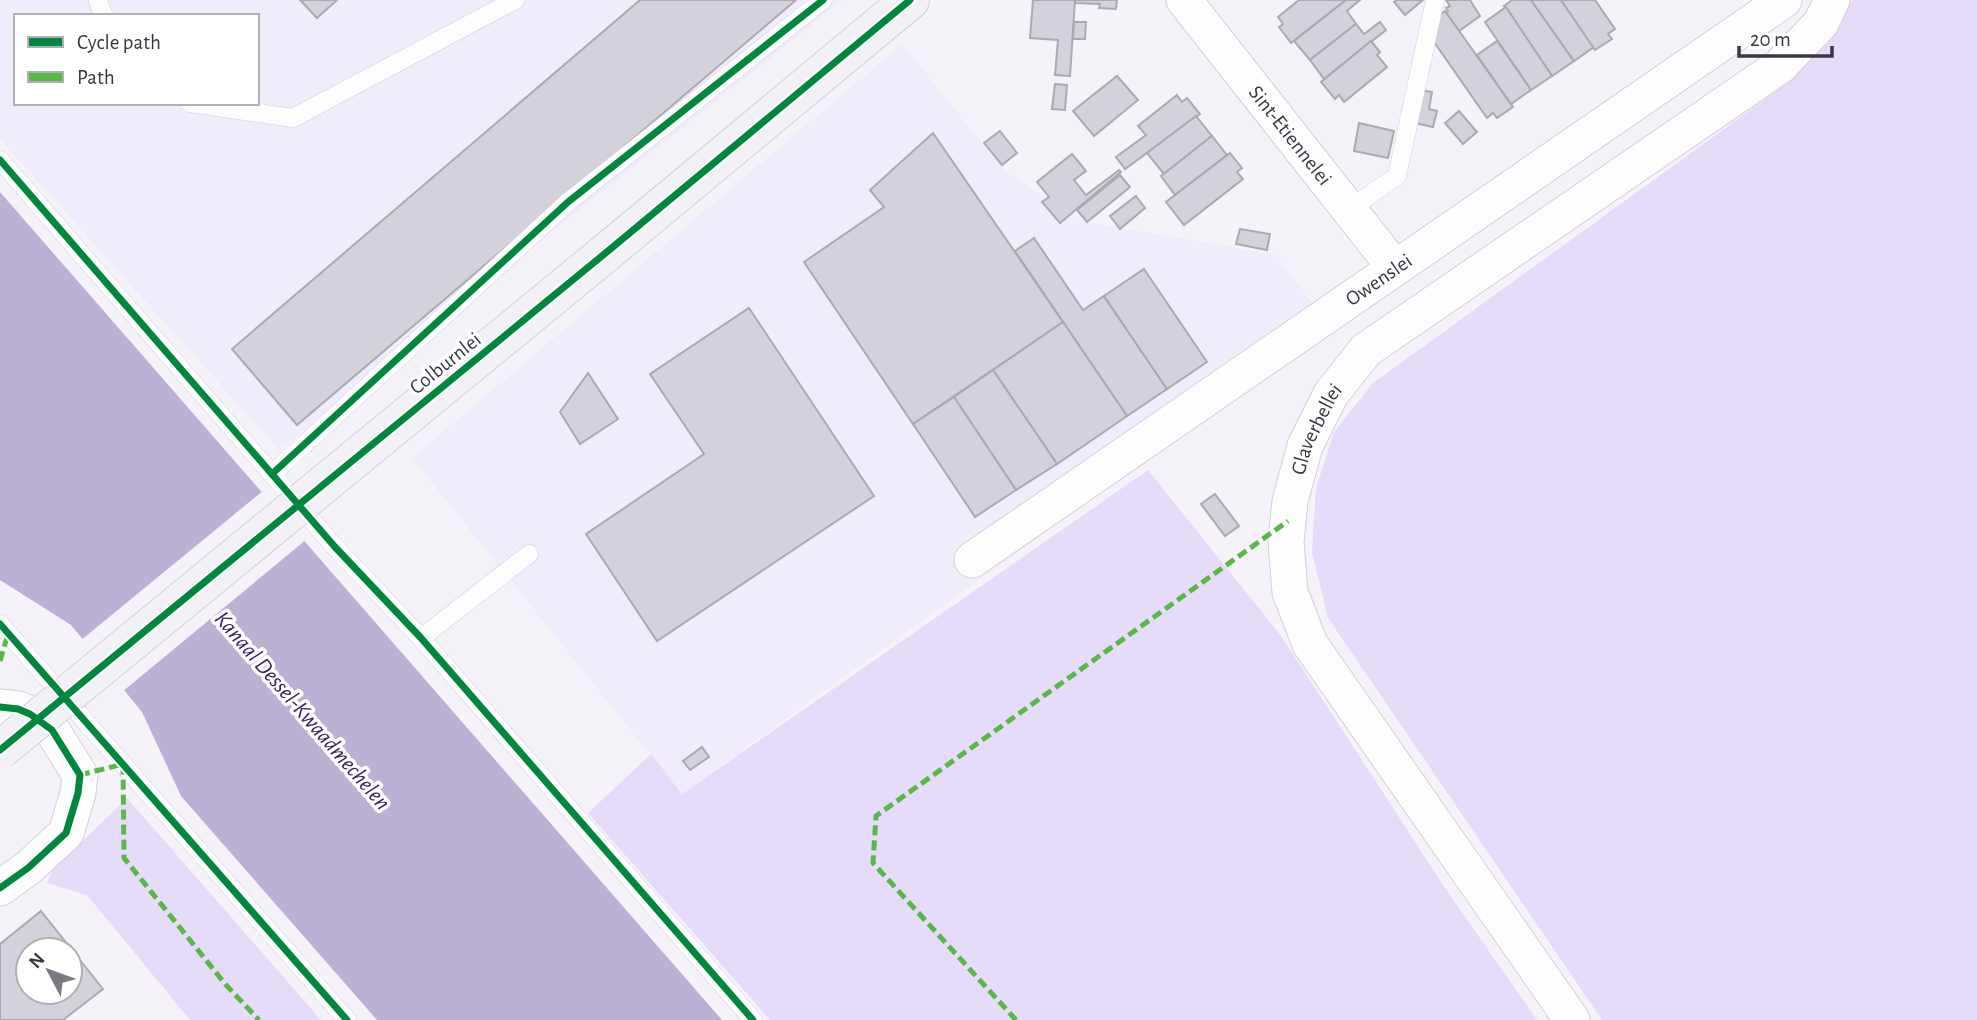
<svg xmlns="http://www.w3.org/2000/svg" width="1977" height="1020" viewBox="0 0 1977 1020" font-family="'Alegreya Sans',sans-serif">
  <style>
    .built { fill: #f1ecfc; fill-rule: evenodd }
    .green { fill: #e6dcfa }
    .water { fill: #bcb0d4 }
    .pier { fill: #f5f3f9 }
    .building { fill: #d4d1da; stroke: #aca9b2; stroke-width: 2; fill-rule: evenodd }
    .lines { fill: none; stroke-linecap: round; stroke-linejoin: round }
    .lane-casing { stroke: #d3d0d9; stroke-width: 19 }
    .street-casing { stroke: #d3d0d9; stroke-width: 37 }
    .secondary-casing { stroke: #d3d0d9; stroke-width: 40 }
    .lane { stroke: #fefdfe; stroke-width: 18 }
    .street { stroke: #fefdfe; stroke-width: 35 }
    .secondary { stroke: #f3f1f6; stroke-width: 38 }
    .secondary-bridge-casing { stroke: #d3d0d9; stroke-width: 40; stroke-linecap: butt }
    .secondary-bridge { stroke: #f3f1f6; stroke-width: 38 }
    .quiet { stroke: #58b947; stroke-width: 5; stroke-dasharray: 10 5; stroke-linecap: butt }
    .cycleway-casing { stroke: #fff; stroke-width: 11 }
    .cycleway { stroke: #00873e; stroke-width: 7 }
    .labels { text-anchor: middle; stroke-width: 7; stroke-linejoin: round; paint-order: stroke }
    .street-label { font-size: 21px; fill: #3a3642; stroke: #fff }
    .water-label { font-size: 23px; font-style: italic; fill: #39215c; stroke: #fff }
  </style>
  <rect width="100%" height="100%" fill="#f5f3f9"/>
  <!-- built -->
  <g class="built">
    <path d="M0,0H843L279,450L0,139ZM16,16H257V103H16Z"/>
    <polygon points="902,44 1005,171 1083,221 1276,255 1330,327 682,794 412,458"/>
  </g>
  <!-- green -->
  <g class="green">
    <polygon points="1853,0 1977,0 1977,1020 1602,1020 1328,618 1312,552 1316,488 1334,432 1373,383 1785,85"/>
    <polygon points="1148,470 1282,637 1443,885 1537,1020 770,1020 588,813 651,754 682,794"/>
    <polygon points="127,798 321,1020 190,1020 87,895 47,883 52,871"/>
  </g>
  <!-- water -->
  <polygon class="water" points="0,192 722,1020 377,1020 181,796 142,712 71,625 0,580"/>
  <!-- pier -->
  <polygon class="pier" points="264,490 307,539 122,692 80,641"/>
  <!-- building -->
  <g class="building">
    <polygon points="300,0 337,0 317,18"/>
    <polygon points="640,0 796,0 297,425 232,349"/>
    <polygon points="1033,0 1075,0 1070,76 1055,75 1058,40 1030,38"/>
    <polygon points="1075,0 1117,0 1116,9 1099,8 1100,4 1075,3"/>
    <polygon points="1299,0 1346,0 1291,43 1279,27 1283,24 1278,17"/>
    <polygon points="1346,0 1360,0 1347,11 1356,24 1310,60 1294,41"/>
    <polygon points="1397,0 1423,0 1405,15 1394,2"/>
    <polygon points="1446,0 1470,0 1480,16 1459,31 1446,13 1448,11 1446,8 1450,6"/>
    <polygon points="1512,0 1531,0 1574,61 1552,76 1504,6"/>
    <polygon points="1531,0 1561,0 1594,47 1574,61"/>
    <polygon points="1561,0 1595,0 1615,29 1608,34 1612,39 1595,50"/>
    <polygon points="1506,7 1552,76 1531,90 1485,22"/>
    <polygon points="1445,11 1513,107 1497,118 1493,113 1487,118 1432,39 1436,18"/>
    <polygon points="1074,22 1086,22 1085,39 1073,39"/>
    <polygon points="1380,22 1386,30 1324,79 1310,60 1356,24 1364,34"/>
    <polygon points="1371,41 1380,52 1377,55 1387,67 1344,102 1339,95 1335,99 1321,82"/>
    <polygon points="1497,41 1531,90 1511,104 1477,55"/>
    <polygon points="1117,76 1138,100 1094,136 1073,111"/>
    <polygon points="1055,84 1067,85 1065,110 1052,109"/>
    <polygon points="1421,90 1432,92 1429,109 1437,111 1433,127 1414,123"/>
    <polygon points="1177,95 1182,102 1187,98 1200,114 1125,169 1116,157 1146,135 1138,126"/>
    <polygon points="1459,111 1477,132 1463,144 1445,123"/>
    <polygon points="1196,116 1212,136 1164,174 1147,153"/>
    <polygon points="1359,123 1394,131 1388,158 1354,151"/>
    <polygon points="1000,131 1017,153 1002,165 984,143"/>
    <polygon points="933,133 1063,322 913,424 804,262 884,207 870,190"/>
    <polygon points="1212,136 1227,155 1175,195 1161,176"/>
    <polygon points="1230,153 1242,168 1237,172 1243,179 1184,225 1166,202"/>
    <polygon points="1072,154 1086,171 1074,180 1086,195 1119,170 1121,172 1060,223 1042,202 1049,197 1037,182"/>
    <polygon points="1120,175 1130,187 1087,222 1077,210"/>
    <polygon points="1136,196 1145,208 1120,229 1110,216"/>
    <polygon points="1240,229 1270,234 1267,250 1236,244"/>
    <polygon points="1034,238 1083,310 1104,296 1167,389 1127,416 1015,251"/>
    <polygon points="1144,269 1207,362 1167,389 1104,296"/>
    <polygon points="749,308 874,496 657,641 586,534 704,454 650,374"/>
    <polygon points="1063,322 1127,416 1057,464 993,370"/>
    <polygon points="993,370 1057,464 1016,490 954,397"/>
    <polygon points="588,373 618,419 580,444 560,412"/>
    <polygon points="954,397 1016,490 975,517 913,424"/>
    <polygon points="1215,494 1239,526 1225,536 1201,504"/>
    <polygon points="702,747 709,757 690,770 683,761"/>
    <path d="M41,911L103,989L63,1020H0V944ZM28,950H70V992H28Z"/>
  </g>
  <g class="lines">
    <!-- lane casing -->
    <g class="lane-casing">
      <g id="lane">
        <polyline points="98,1 104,16"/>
        <polyline points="190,103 293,118 515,0"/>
        <polyline points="0,160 335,547 421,638 753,1020"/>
        <polyline points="1348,210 1397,176 1435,0"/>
        <polyline points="272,474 568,202 823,0"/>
        <polyline points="0,624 347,1020"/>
        <polyline points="421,638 529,554"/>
      </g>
    </g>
    <!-- street casing -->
    <g class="street-casing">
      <g id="street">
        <path id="s1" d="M1184,0L1395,268"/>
        <path id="s2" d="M972,560L1784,0"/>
        <polyline points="0,707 18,709 30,714 52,730 80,775 78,793 66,833 28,868 0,888"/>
        <path id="s3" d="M1572,1020L1310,644L1290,592L1286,542L1290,501L1305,446L1331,394L1366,350L1780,66L1821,23L1832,0"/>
      </g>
    </g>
    <!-- secondary casing -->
    <g class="secondary-casing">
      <polyline id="secondary" points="608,251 910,0"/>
    </g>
    <!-- lane -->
    <use href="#lane" class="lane"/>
    <!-- street -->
    <use href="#street" class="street"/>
    <!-- secondary -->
    <use href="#secondary" class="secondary"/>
    <!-- secondary-bridge casing -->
    <g class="secondary-bridge-casing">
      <polyline id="secondary-bridge" points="0,750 608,251"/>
    </g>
    <!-- secondary-bridge -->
    <use href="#secondary-bridge" class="secondary-bridge"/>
    <!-- quiet -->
    <g class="quiet">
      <polyline points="0,661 8,634"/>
      <polyline points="80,775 123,764 124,858 226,985 259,1020"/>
      <polyline points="1016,1020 873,863 876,816 1288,521"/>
    </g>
    <!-- cycleway casing -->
    <g class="cycleway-casing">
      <g id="cycleway">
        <polyline points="0,160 335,547 421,638 753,1020"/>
        <polyline points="272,474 568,202 823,0"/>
        <polyline points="0,624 347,1020"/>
        <polyline points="0,707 18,709 30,714 52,730 80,775 78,793 66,833 28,868 0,888"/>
        <polyline points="0,750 608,251 910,0"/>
      </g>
    </g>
    <!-- cycleway -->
    <use href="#cycleway" class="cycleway"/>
  </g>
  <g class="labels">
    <!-- street labels -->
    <g class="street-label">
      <text dy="7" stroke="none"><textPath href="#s1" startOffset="172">Sint-Etiennelei</textPath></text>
      <text dy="7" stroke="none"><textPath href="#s2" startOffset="494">Owenslei</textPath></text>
      <text transform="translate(445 363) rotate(-39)" y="7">Colburnlei</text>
      <text dy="7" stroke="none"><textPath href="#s3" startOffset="682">Glaverbellei</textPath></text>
    </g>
    <!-- water labels -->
    <g class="water-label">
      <text transform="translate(303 710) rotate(49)" y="8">Kanaal Dessel-Kwaadmechelen</text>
    </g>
  </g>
  <!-- legend -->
  <rect x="14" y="14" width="245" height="91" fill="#ffffff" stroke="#b0afb3" stroke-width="2"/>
  <rect x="28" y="37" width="35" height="10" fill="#00873e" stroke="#b0afb3" stroke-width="2"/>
  <text x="77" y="49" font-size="21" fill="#3a3642">Cycle path</text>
  <rect x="28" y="72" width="35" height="10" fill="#58b947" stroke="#b0afb3" stroke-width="2"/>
  <text x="77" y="84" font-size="21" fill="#3a3642">Path</text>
  <!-- north arrow -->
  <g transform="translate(49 971) rotate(311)"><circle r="33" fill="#ffffff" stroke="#b0afb3" stroke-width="2"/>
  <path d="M0-5L12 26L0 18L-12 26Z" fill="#7b7882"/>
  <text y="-10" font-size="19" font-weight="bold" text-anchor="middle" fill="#3a3642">N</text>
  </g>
  <!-- scale -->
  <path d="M1739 46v10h93v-10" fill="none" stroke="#3a3642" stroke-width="3.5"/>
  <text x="1750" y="46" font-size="21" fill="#3a3642" stroke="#ffffff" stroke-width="5" paint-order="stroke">20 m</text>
</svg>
